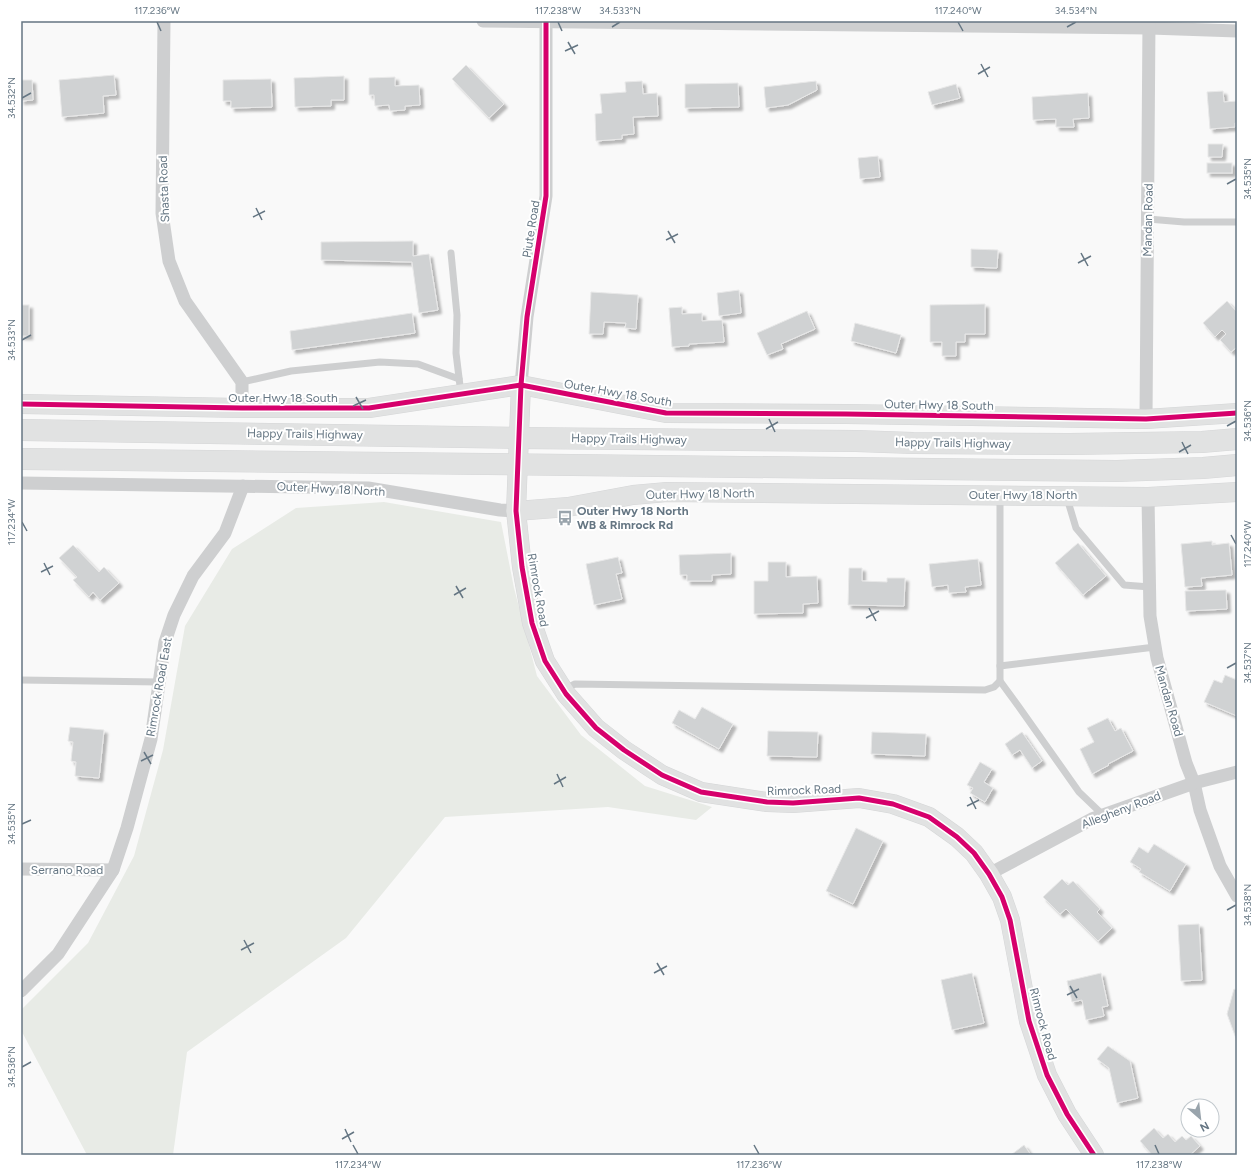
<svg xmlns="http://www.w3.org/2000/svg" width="1258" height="1176" viewBox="0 0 1258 1176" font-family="Figtree,sans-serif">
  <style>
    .green { fill: #e8ebe6 }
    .building { fill: #d0d2d3; stroke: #e8e8e8; filter: url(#shadow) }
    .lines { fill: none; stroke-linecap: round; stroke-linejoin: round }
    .secondary-casing { stroke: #d5d6d7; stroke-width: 20 }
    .primary-casing { stroke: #d5d6d7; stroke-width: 22 }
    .lane { stroke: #cecfd0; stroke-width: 7 }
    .street { stroke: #cecfd0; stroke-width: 13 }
    .secondary { stroke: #e1e2e2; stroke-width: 19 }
    .primary { stroke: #e1e2e2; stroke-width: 21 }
    .cycleway-casing { stroke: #fff; stroke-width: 8 }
    .cycleway { stroke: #d6006c; stroke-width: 5 }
    .ticks { fill: none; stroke: #657683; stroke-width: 1.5 }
    .labels { text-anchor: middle; stroke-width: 4; stroke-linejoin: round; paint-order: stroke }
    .street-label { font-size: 12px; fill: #657683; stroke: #fff }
    .poi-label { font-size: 12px; font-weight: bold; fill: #657683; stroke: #fff; text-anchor: start }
    .neatline { fill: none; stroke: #657683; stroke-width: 1.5 }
    .ticks-label { font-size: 10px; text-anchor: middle; fill: #657683 }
  </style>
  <defs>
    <filter id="shadow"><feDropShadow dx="3.5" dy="3.5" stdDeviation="1" flood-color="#0004"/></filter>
  </defs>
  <rect width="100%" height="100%" fill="#f9f9f9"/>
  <!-- green -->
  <polygon class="green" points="384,502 501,522 514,588 537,676 581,735 645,786 712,807 696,820 608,807 445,817 346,938 187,1052 173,1155 87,1155 21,1030 21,1010 88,943 134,856 163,750 185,626 232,549 296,508"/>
  <!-- building -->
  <g class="building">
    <polygon points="466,65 504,104 489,118 452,79"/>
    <polygon points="114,75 116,95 103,96 104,113 62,117 59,80"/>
    <polygon points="344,76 344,100 331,100 331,106 295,107 294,78"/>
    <polygon points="395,77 395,86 419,85 420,105 405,106 405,110 390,111 389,105 375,106 374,95 369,95 369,78"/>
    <polygon points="271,79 272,107 231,108 231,101 223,101 223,80"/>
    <polygon points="21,80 32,80 33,100 21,101"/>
    <polygon points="642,81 643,94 657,93 658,116 633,117 634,134 622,135 622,139 596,141 595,114 602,113 600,94 626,92 625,82"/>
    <polygon points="816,81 817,90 788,105 766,108 764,87"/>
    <polygon points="738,83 739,107 685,108 685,84"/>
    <polygon points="956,84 960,98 932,105 928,92"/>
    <polygon points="1223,91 1224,102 1237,101 1237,123 1235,123 1235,127 1210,129 1207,92"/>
    <polygon points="1088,93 1089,118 1073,119 1074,127 1056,127 1056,119 1033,120 1032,97"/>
    <polygon points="1208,144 1223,144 1222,157 1208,157"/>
    <polygon points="878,156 880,177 860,179 858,158"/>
    <rect x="1207" y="163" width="25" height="10"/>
    <polygon points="413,241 413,256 429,254 438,310 419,313 412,262 321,260 321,242"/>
    <polygon points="971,249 998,250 997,268 971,267"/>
    <polygon points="739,290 741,313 719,316 717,293"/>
    <polygon points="591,292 638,295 636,329 625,328 626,323 604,322 603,334 589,334"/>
    <polygon points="1227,301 1237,312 1237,347 1231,352 1220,340 1226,334 1222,330 1215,337 1203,323"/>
    <polygon points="985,304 985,334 965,334 965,342 956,342 956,356 942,356 942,342 930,342 930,305"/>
    <rect x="21" y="305" width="8" height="31"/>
    <polygon points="682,307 682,314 702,313 702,321 722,320 724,342 689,344 689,346 672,347 669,308"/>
    <polygon points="807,311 815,329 781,344 783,349 767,355 757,333"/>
    <polygon points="412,313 415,333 292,350 290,331"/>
    <polygon points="855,323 901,335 896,353 851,341"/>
    <polygon points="1212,541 1212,545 1229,543 1232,575 1201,578 1202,586 1185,587 1181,544"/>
    <polygon points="1078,543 1106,576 1083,595 1055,563"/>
    <polygon points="73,545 99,572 104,567 119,583 100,600 93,592 89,597 73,580 77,577 59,558"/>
    <polygon points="731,553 731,574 712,575 712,581 687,581 687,575 680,575 679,555"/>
    <polygon points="618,557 622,573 616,574 622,599 594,605 586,564"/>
    <polygon points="978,559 981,585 965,587 966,592 949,593 948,585 932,587 929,564"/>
    <polygon points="768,562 786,562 786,577 817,576 818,603 803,604 803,613 754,614 754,581 768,581"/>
    <polygon points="849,568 862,568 862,581 887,582 887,578 905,578 904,606 848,605"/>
    <polygon points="1226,590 1227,609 1186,611 1185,591"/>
    <polygon points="1225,675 1237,680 1237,716 1204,702 1214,680 1222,683"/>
    <polygon points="702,707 733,724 719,749 672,723 679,710 695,719"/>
    <polygon points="1108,718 1115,731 1121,728 1133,751 1108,764 1109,765 1092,774 1080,749 1094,742 1087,728"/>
    <polygon points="70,727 104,730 99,778 75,776 76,762 71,761 73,742 68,741"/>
    <polygon points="768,731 818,732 817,757 767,756"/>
    <polygon points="872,732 926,734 925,756 871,754"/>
    <polygon points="1022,732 1042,761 1032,768 1020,750 1012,755 1005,744"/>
    <polygon points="980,762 992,769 984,782 993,788 985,802 970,793 973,788 967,785"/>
    <polygon points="856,828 883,841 853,904 826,891"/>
    <polygon points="1154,844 1186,864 1170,891 1139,872 1141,869 1130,862 1139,847 1148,853"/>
    <polygon points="1062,879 1068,885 1073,881 1100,909 1097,912 1112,928 1098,941 1066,909 1060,914 1043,897"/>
    <polygon points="1199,924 1202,980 1181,981 1178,925"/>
    <polygon points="972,973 984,1023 952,1030 941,980"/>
    <polygon points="1101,973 1108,1006 1102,1007 1104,1016 1086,1020 1082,1000 1072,1002 1067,981"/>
    <polygon points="1234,989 1237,990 1237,1041 1227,1014"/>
    <polygon points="1108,1046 1130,1061 1138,1098 1117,1103 1109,1068 1097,1059"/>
    <polygon points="1154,1128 1163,1138 1168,1134 1175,1142 1182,1136 1186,1140 1191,1136 1200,1146 1190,1155 1152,1155 1140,1141"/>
    <polygon points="1024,1145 1031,1155 1011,1155"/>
  </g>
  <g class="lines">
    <!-- secondary casing -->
    <g class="secondary-casing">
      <g id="secondary">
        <polyline points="521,385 516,511 522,567 532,623 545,661 566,694 596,728 624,750 662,775 701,792 767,802 793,803 859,798 893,804 929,817 957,837 974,853 989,874 1002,897 1010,920 1029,1021 1047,1075 1067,1114 1094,1155"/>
        <polyline points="21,404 242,408 369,408 521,385 666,413 846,414 1146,419 1237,413"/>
        <polyline points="516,511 568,507 633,495 667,492 1148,497 1237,492"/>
      </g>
    </g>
    <!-- primary casing -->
    <g class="primary-casing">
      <g id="primary">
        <polyline points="21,430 518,438 856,441 913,443 1069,444 1202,442 1237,439"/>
        <polyline points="21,459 1117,471 1203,468 1237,465"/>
      </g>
    </g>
    <!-- lane -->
    <g class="lane">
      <polyline points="1148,219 1184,222 1237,222"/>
      <polyline points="451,253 457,315 456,353 461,394"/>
      <polyline points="242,382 291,371 380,362 418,364 459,379"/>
      <polyline points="1067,498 1076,528 1124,585 1150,587"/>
      <polyline points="1000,666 1155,647"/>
      <polyline points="21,680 159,682"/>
      <polyline points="1000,681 1019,707 1079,792 1103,815"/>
      <polyline points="565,689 575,684 985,690 994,687 1000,681 1000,497"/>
    </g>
    <!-- street -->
    <g class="street">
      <polyline points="164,21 162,213 169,261 185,301 242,382 242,408"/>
      <polyline points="483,21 1150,28 1237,31"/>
      <polyline points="521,385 527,317 546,196 546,22"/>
      <polyline points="1146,419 1149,21"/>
      <polyline points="21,483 368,488 500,510 516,511"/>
      <polyline points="1148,497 1150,616 1157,658 1186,763 1194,783 1200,810 1220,866 1237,896"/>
      <polyline points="21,869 113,870"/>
      <polyline points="989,874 1092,819 1194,783 1237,772"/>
      <polyline points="21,991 58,954 113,870 127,828 151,739 165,642 174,615 193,576 225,533 243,486"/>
    </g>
    <!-- secondary -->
    <use href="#secondary" class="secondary"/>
    <!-- primary -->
    <use href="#primary" class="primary"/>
    <!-- cycleway casing -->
    <g class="cycleway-casing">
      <g id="cycleway">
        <polyline points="546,22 546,196 527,317 521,385 516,511 522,567 532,623 545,661 566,694 596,728 624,750 662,775 701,792 767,802 793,803 859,798 893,804 929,817 957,837 974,853 989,874 1002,897 1010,920 1029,1021 1047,1075 1067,1114 1094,1155"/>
        <polyline points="21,404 242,408 369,408 521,385 666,413 846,414 1146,419 1237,413"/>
      </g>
    </g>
    <!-- cycleway -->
    <use href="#cycleway" class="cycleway"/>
  </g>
  <!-- ticks -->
  <path class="ticks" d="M157,22L161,31M558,22L562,31M958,22L963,31M612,27L620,22M1067,27L1076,22M568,42L575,54M565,51L578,45M981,64L988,77M978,74L990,67M22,98L31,93M1227,184L1236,179M256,208L262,220M253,217L265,211M668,231L675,243M666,240L678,234M1081,253L1088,266M1078,263L1091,256M22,340L31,335M356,397L363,409M353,406L366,400M769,419L775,432M1227,426L1236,421M766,429L778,422M1182,442L1188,454M1179,452L1191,445M22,522L27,531M1231,535L1236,544M44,563L50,575M41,572L53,566M456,586L463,598M454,595L466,588M869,608L876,621M866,618L879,611M1227,668L1236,663M144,752L151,764M141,761L153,755M557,774L563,787M554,784L566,777M970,797L976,809M967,806L979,800M22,824L31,820M1227,910L1236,905M244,940L251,953M241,950L254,943M657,963L664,975M654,973L667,966M1070,986L1077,998M1067,995L1079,989M22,1067L31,1062M345,1129L351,1142M342,1139L354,1132M353,1145L358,1154M754,1145L759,1154M1155,1145L1159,1154"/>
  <!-- icons -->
  <defs>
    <g id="bus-bare" transform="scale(1.2)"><path d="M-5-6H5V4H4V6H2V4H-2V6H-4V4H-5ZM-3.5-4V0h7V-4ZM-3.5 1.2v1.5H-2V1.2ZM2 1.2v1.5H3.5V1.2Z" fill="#99a4ac" stroke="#fff" stroke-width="2.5" paint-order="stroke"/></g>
  </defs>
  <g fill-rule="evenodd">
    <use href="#bus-bare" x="565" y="518"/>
  </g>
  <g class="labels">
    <!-- street labels -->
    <g class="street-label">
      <text transform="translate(164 189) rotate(-92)" y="4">Shasta Road</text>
      <text transform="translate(1148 220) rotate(-89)" y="4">Mandan Road</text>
      <text transform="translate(531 229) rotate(-81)" y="4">Piute Road</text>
      <text transform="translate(618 393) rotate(10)" y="4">Outer Hwy 18 South</text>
      <text x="283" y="402">Outer Hwy 18 South</text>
      <text transform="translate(939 405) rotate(1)" y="4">Outer Hwy 18 South</text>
      <text transform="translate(305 434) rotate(1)" y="4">Happy Trails Highway</text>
      <text transform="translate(629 439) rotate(1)" y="4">Happy Trails Highway</text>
      <text transform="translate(953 443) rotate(1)" y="4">Happy Trails Highway</text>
      <text transform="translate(331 489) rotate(3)" y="4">Outer Hwy 18 North</text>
      <text transform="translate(700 494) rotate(-1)" y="4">Outer Hwy 18 North</text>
      <text x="1023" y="499">Outer Hwy 18 North</text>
      <text transform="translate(538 590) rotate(80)" y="4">Rimrock Road</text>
      <text transform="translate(159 687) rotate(-80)" y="4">Rimrock Road East</text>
      <text transform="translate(1169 701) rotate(74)" y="4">Mandan Road</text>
      <text transform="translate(804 790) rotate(-2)" y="4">Rimrock Road</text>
      <text transform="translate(1121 810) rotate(-21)" y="4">Allegheny Road</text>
      <text x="67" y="874">Serrano Road</text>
      <text transform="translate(1043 1024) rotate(75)" y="4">Rimrock Road</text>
    </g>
    <!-- poi labels -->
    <g class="poi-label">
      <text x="577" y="515">Outer Hwy 18 North<tspan x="577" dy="14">WB &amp; Rimrock Rd</tspan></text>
    </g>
  </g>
  <!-- border -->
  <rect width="1258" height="1176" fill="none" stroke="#ffffff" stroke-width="44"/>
  <!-- north arrow -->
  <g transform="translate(1200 1118) rotate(152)"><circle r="19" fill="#ffffff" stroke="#c1c8cd"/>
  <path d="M0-3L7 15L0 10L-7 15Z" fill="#99a4ac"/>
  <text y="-6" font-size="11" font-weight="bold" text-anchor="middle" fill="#657683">N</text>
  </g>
  <rect x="22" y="22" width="1214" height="1132" class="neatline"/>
  <g class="ticks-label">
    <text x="157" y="14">117.236°W</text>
    <text x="558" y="14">117.238°W</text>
    <text x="620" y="14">34.533°N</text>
    <text x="958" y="14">117.240°W</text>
    <text x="1076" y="14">34.534°N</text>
    <text transform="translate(11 98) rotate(-90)" y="4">34.532°N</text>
    <text transform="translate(1247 179) rotate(-90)" y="4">34.535°N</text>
    <text transform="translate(11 340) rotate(-90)" y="4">34.533°N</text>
    <text transform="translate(1247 421) rotate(-90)" y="4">34.536°N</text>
    <text transform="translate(11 522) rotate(-90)" y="4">117.234°W</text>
    <text transform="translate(1247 544) rotate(-90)" y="4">117.240°W</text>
    <text transform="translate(1247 663) rotate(-90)" y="4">34.537°N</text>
    <text transform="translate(11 824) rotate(-90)" y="4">34.535°N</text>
    <text transform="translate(1247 905) rotate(-90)" y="4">34.538°N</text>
    <text transform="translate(11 1067) rotate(-90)" y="4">34.536°N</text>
    <text x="358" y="1168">117.234°W</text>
    <text x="759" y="1168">117.236°W</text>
    <text x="1159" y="1168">117.238°W</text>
  </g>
</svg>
